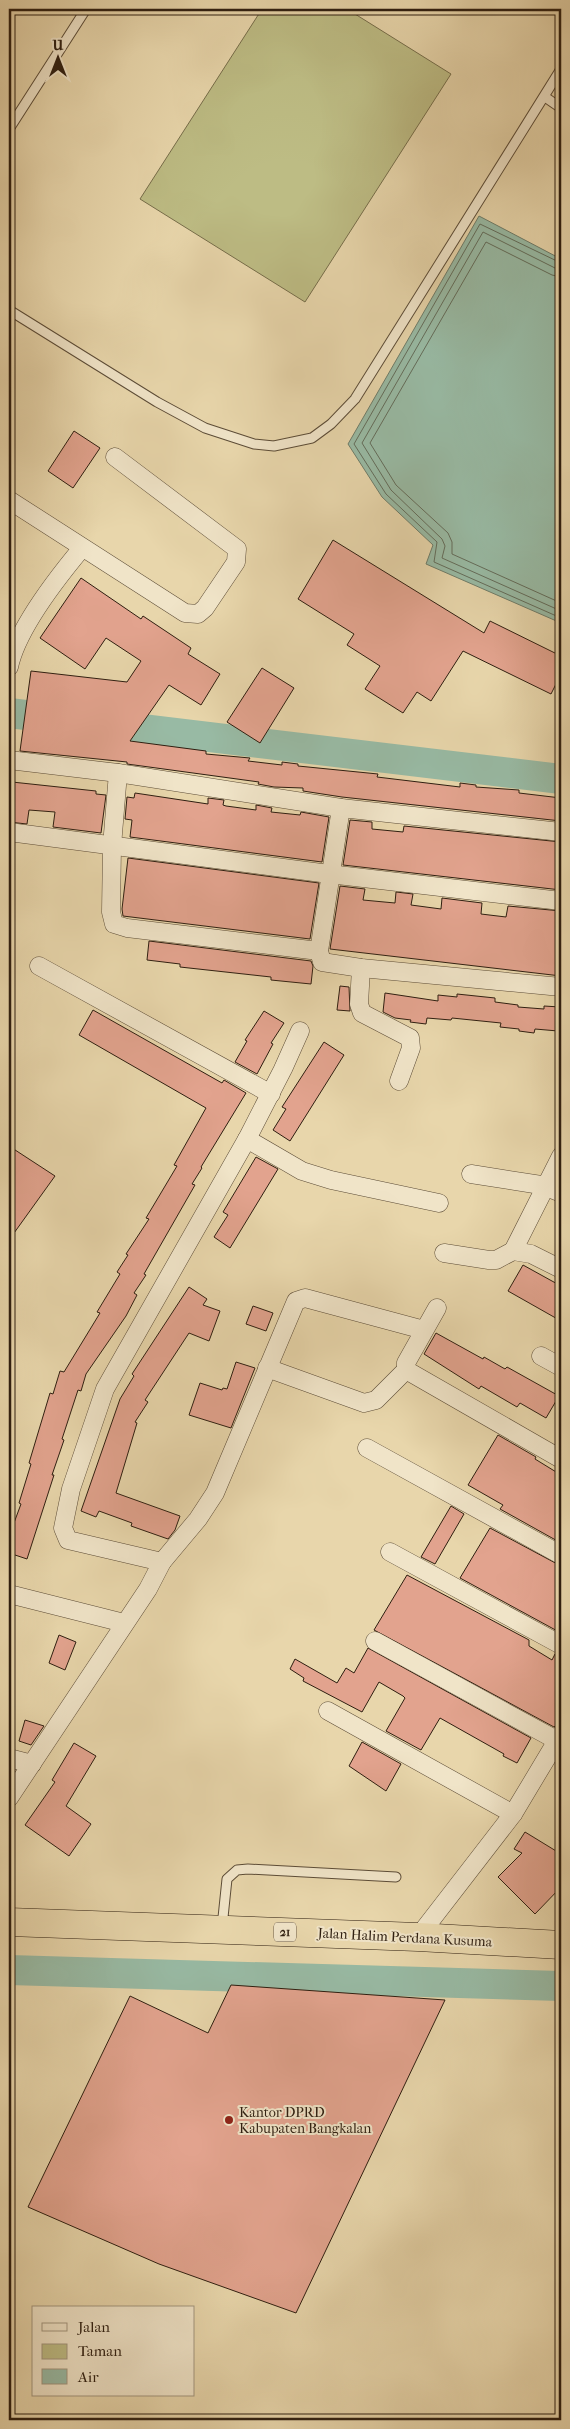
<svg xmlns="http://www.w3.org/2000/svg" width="570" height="2429" viewBox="0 0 570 2429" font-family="'IM FELL French Canon',serif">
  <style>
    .green { fill: #bdbc84; stroke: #766d4a }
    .water { fill: #98baa4; stroke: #6e7c69 }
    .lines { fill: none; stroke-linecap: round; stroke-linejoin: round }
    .shore { stroke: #636c5a; stroke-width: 1 }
    .river { stroke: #98baa4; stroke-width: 30 }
    .building { fill: #e2a38e; stroke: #2e1e10 }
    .lane-casing { stroke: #5c4c37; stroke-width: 11 }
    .street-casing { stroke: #5c4c37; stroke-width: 19 }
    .highway-casing { stroke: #2e1e10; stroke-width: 29 }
    .lane { stroke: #f0e4c8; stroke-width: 9 }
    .street { stroke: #f0e4c8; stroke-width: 18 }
    .highway { stroke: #e8d6ab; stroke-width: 28 }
    .poi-dot { fill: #8f2418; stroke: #f0e4c8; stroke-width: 2 }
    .labels { text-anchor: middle; stroke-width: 4; stroke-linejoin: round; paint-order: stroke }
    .shield { fill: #f0e4c8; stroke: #685947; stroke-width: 1 }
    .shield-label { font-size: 12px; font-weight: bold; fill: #2e1e10 }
    .street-label { font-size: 14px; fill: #2e1e10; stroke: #f0e4c8 }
    .poi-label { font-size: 14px; fill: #2e1e10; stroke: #f0e4c8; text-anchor: start }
  </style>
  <rect width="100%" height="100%" fill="#e8d6ab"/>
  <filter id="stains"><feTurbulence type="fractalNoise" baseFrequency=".004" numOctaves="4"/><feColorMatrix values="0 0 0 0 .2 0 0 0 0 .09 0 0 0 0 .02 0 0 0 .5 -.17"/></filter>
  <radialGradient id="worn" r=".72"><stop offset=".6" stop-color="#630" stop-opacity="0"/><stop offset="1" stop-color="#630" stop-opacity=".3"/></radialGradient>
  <!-- green -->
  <polygon class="green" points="262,9 347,9 451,74 305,302 140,199"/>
  <!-- water -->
  <polygon class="water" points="479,216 561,259 561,623 426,564 433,545 382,497 348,444"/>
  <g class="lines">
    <!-- shore -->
    <g class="shore">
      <polyline points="561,263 480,224 354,444 386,494 437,542 434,562 561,618"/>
      <polyline points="561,270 555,268 483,232 362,443 391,490 442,539 445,546 442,558 561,611"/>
      <polyline points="561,277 552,275 486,242 370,443 396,485 448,533 452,542 452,554 561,603"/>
    </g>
    <!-- river -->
    <g class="river">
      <polyline points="9,713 561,779"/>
      <polyline points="9,1970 561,1986"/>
    </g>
  </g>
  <!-- building -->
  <g class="building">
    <polygon points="74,431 100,448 73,488 48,471"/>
    <polygon points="333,540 484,633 490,621 561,656 561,674 551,694 463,651 431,701 417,692 403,713 365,689 380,666 347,645 354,634 298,599"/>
    <polygon points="81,578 141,619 143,616 191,648 188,654 220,674 201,705 169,685 130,741 206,751 206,754 250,758 248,761 282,765 282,762 298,764 298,766 378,774 377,777 460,787 460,783 476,785 476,787 519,790 519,793 561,798 561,821 342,797 303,791 303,788 274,787 258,784 259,782 127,764 127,762 20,751 31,671 127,682 141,661 106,638 85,669 40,638"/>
    <polygon points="262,668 294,688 260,743 227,722"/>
    <polygon points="12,782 96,791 96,794 106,795 101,833 53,827 55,812 29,810 27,824 9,822"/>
    <polygon points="135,793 208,804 208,798 224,800 223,805 226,806 256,810 256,805 272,808 271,812 300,815 301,812 329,817 322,862 130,837 132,820 125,819 127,797 134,798"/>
    <polygon points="350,820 372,822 372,829 403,832 404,826 561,842 561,890 343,865"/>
    <polygon points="128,858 319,883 310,939 123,916 122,909"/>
    <polygon points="340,886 365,889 363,900 395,903 396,892 413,894 411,905 441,909 442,898 482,903 481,914 506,917 508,906 561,911 561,976 330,949"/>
    <polygon points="149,941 311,961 313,966 311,984 271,980 271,977 180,967 180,964 147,960"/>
    <polygon points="340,986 349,987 350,1011 337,1010"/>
    <polygon points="385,993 438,1001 438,995 457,997 457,994 495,998 495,1002 518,1005 518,1007 544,1009 544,1006 560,1007 558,1031 535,1029 534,1033 519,1031 519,1029 500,1027 501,1023 452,1018 451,1020 427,1018 426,1024 410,1022 411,1020 395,1018 383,1012"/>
    <polygon points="93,1010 222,1083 224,1080 246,1093 201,1167 202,1168 192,1184 195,1185 144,1274 146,1275 134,1293 137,1295 126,1316 86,1374 81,1391 78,1390 62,1439 64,1440 52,1475 54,1475 27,1559 9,1553 9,1531 11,1531 21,1504 19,1503 31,1464 29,1463 50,1393 53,1394 60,1371 64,1372 100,1313 97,1312 120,1274 117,1272 128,1255 126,1254 149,1219 146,1218 177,1166 174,1165 206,1108 79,1035"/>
    <polygon points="264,1011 284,1023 271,1043 273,1044 257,1074 235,1062 247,1041 245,1040"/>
    <polygon points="324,1042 344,1055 290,1141 273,1130 286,1109 282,1107"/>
    <polygon points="9,1146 55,1176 9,1240"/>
    <polygon points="256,1157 278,1169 230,1248 214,1237 228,1215 223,1212"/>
    <polygon points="523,1265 561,1286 561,1321 508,1291"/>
    <polygon points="189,1287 207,1299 203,1305 220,1311 209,1341 189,1333 145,1400 148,1402 135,1422 137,1423 116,1493 180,1516 175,1530 168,1539 131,1526 132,1523 99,1511 96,1517 81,1511 120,1399 134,1376 132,1374"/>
    <polygon points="253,1306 273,1313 266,1331 246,1324"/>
    <polygon points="436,1333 483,1359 484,1357 505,1369 507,1367 559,1396 546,1418 520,1403 517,1407 481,1386 479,1389 424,1354"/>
    <polygon points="236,1362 255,1368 231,1428 189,1415 200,1383 222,1390 223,1388 227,1389"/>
    <polygon points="498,1435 536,1457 535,1459 561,1475 561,1543 500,1509 503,1505 468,1485"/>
    <polygon points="451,1506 464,1514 435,1564 421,1557"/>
    <polygon points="490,1528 561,1566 561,1633 460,1578"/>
    <polygon points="407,1575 529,1640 529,1646 552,1660 555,1654 561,1656 561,1715 556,1725 554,1727 374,1630"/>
    <polygon points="59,1635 76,1642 65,1670 49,1663"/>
    <polygon points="368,1648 531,1738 517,1763 503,1756 504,1754 440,1718 421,1750 386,1731 405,1698 403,1696 379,1682 362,1712 303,1681 304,1678 290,1669 295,1659 337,1683 346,1668 354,1673"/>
    <polygon points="25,1720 44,1726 31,1745 19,1741"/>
    <polygon points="362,1742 401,1764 386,1791 349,1766"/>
    <polygon points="74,1743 96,1756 66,1806 91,1824 69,1856 25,1825 55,1782 52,1780"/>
    <polygon points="525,1832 561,1854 561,1887 535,1914 498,1877 522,1853 514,1849"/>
    <polygon points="231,1985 445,2000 296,2313 159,2264 28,2207 130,1996 208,2033"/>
  </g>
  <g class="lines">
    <!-- lane casing -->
    <g class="lane-casing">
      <g id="lane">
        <polyline points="545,97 561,108"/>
        <polyline points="9,129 86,9"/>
        <polyline points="9,310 157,402 205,428 254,444 274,446 312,438 331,424 355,399 561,69"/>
        <polyline points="222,1927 227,1879 237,1870 248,1869 396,1877"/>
      </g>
    </g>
    <!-- street casing -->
    <g class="street-casing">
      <g id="street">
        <polyline points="9,500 185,613 198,614 205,608 236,562 237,549 115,457"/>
        <path d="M9,667C17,629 57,578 82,548"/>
        <polyline points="9,760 118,773 341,808 561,832"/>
        <polyline points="118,773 112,846 111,912 114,924 127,928 319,951"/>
        <polyline points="341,808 319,951 322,962 361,968 561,987"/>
        <polyline points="9,832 329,874 561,901"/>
        <polyline points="39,966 271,1094"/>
        <polyline points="361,968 359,1004 362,1013 410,1038 411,1048 399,1081"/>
        <polyline points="247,1139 302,1171 331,1180 439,1203"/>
        <polyline points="471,1174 541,1185 561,1193"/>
        <polyline points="513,1251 561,1156"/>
        <polyline points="444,1253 489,1260 496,1260 513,1251 531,1254 561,1269"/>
        <polyline points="437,1308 406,1363 406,1370 561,1459"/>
        <polyline points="541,1356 561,1367"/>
        <polyline points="267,1368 364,1403 376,1400 406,1370"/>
        <polyline points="367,1448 561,1555"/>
        <polyline points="390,1552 561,1645"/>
        <polyline points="162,1562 198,1519 215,1493 296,1301 305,1298 424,1330"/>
        <polyline points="9,1594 124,1623"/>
        <polyline points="375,1641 558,1741"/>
        <polyline points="328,1711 513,1814"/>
        <polyline points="9,1758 32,1764"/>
        <polyline points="9,1798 148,1589 162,1562 68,1540 63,1528 71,1489 105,1389 247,1139 283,1069 300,1031"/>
        <polyline points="418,1937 513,1814 561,1734"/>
      </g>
    </g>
    <!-- highway casing -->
    <g class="highway-casing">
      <polyline id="highway" points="9,1922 418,1937 561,1945"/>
    </g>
    <!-- lane -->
    <use href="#lane" class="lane"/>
    <!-- street -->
    <use href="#street" class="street"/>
    <!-- highway -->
    <use href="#highway" class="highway"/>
  </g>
  <!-- markers -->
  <circle class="poi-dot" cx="229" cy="2120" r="5"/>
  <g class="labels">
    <!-- shield labels -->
    <rect class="shield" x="274" y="1922.5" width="22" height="19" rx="4"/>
    <g class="shield-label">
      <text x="285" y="1936">21</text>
    </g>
    <!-- street labels -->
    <g class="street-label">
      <text transform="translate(405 1937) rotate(3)" y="5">Jalan Halim Perdana Kusuma</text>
    </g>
    <!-- poi labels -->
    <g class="poi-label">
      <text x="239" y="2117">Kantor DPRD<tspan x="239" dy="16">Kabupaten Bangkalan</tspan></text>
    </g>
  </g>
  <!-- margin -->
  <rect width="570" height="2429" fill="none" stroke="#e8d6ab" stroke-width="30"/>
  <rect x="10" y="10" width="550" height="2409" fill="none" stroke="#2e1e10" stroke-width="2.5"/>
  <rect x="15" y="15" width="540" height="2399" fill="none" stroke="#2e1e10"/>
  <!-- legend -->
  <rect x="32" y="2306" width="162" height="90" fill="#f0e4c8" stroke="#a2957e"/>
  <rect x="42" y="2323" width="25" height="8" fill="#f0e4c8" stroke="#a2957e"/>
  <text x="78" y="2332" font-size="15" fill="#2e1e10">Jalan</text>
  <rect x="42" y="2344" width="25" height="15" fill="#bdbc84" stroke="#a2957e"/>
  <text x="78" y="2356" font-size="15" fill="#2e1e10">Taman</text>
  <rect x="42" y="2369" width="25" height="15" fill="#98baa4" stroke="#a2957e"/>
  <text x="78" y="2382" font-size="15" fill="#2e1e10">Air</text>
  <!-- north arrow -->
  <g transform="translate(58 58)" stroke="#f0e4c8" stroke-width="4" paint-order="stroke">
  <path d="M0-4L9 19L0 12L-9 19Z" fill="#2e1e10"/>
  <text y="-8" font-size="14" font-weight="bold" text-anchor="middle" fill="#2e1e10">U</text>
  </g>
  <rect width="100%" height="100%" filter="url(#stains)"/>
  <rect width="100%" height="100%" fill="url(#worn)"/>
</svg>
